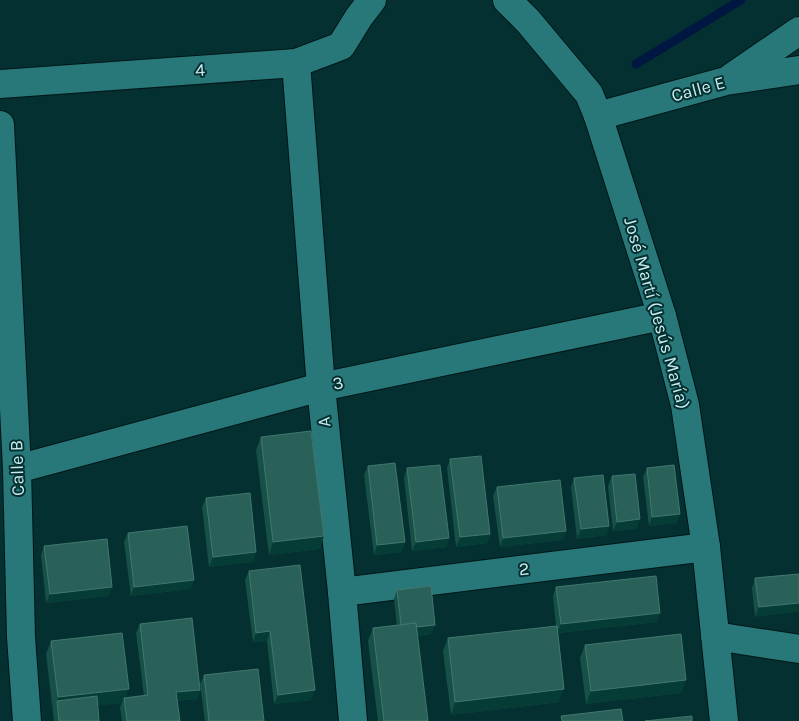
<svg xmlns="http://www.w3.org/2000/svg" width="799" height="721" viewBox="0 0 799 721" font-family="Karla,sans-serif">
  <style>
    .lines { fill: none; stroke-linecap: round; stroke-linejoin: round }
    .stream { stroke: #001741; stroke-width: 9 }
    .minor-casing { stroke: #001617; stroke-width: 30 }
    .minor { stroke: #28787a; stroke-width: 28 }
    .wall { fill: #165046 }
    .shaded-wall { fill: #063c36 }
    .building { fill: #296158; stroke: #42776f }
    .labels { text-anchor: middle; stroke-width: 4; stroke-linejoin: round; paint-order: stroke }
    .street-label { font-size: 18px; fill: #c9edee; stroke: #043031 }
  </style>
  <rect width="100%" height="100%" fill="#043031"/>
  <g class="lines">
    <!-- stream -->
    <polyline class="stream" points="636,64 741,0"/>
    <!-- minor casing -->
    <g class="minor-casing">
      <g id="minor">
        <polyline points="507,0 528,21 589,94 598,116 662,316 685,405 706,547 724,721"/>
        <polyline points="296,63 321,387 342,592 353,721"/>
        <polyline points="732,77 799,31"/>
        <polyline points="0,84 296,63 341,46 359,17 372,0"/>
        <polyline points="598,116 726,81 799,70"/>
        <polyline points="0,125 17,469 21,637 27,721"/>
        <polyline points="17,469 321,387 662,316"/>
        <polyline points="342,592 706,547"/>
        <polyline points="715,636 799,649"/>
      </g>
    </g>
    <!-- minor -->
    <use href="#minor" class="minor"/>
  </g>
  <!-- wall -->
  <g class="wall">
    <polygon points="261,437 324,536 319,549 269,555 256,450"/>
    <polygon points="450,459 490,534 487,543 456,547 447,468"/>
    <polygon points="368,466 405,542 401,552 374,555 364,475"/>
    <polygon points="407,468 449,538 446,547 412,551 404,478"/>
    <polygon points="647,468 677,523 649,526 643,477"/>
    <polygon points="612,476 637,529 613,531 608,486"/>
    <polygon points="574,478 609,526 606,535 577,539 571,487"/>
    <polygon points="497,487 566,531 563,540 500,547 493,496"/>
    <polygon points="206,498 256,552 253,562 209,567 202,507"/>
    <polygon points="128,533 194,580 190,589 131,596 124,542"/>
    <polygon points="44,546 109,596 46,603 41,555"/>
    <polygon points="249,571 311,700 274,704 267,641 253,642 245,580"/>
    <polygon points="799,574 755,617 752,588 755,578"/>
    <polygon points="556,587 657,622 558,633 559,702 451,715 443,651 448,638 556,626 553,596"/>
    <polygon points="397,590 435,625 431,634 417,636 428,721 378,721 368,641 373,628 397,626 394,599"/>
    <polygon points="140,624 200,690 197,699 177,701 180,721 122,721 120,707 122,703 98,705 99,721 54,721 46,654 51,641 126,698 144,696 136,633"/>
    <polygon points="585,645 686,680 681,693 586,704 580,658"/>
    <polygon points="204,675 264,721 205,721 200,684"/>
  </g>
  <!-- shaded-wall -->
  <g class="shaded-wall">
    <polygon points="680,514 677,523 649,526 652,517"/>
    <polygon points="640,519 637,529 613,531 617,522"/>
    <polygon points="609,526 606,535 577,539 581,529"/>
    <polygon points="566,531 563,540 500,547 503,538"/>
    <polygon points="490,534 487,543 456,547 460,537"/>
    <polygon points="324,536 319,549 269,555 273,542"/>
    <polygon points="449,538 446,547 412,551 416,542"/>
    <polygon points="405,542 401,552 374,555 377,545"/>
    <polygon points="256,552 253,562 209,567 213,557"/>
    <polygon points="194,580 190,589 131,596 134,587"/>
    <polygon points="112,587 109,596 46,603 50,594"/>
    <polygon points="799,603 799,612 755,617 759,607"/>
    <polygon points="660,613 657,622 557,633 561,624"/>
    <polygon points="435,625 431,634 398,638 401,629"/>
    <polygon points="270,631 267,641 253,642 256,633"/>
    <polygon points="686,680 681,693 586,704 591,691"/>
    <polygon points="129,689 124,702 124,698 122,703 58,710 57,701 58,697"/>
    <polygon points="564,689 559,702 451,715 455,702"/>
    <polygon points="200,690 197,699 173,701 176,692"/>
    <polygon points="315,690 311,700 274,704 278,695"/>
  </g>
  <!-- building -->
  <g class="building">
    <polygon points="311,431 324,536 273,542 261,437"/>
    <polygon points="481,456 490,534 460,537 450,459"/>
    <polygon points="395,463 405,542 377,545 368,466"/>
    <polygon points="440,465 449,538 416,542 407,468"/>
    <polygon points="674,465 680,514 652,517 647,468"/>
    <polygon points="635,474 640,519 617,522 612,476"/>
    <polygon points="603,475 609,526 581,529 574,478"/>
    <polygon points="560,480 566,531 503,538 497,487"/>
    <polygon points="250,493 256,552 213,557 206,498"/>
    <polygon points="187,526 194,580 134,587 128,533"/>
    <polygon points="107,539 112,587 50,594 44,546"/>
    <polygon points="300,565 315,690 278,695 270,631 256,633 249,571"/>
    <polygon points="799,574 799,603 759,607 755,578"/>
    <polygon points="656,576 660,613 561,624 556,587"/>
    <polygon points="431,586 435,625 416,627 416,623 401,625 397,590"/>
    <polygon points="192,618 200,690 176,692 180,721 127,721 124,698 148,695 140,624"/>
    <polygon points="416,623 428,721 384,721 373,628"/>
    <polygon points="557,626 564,689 455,702 448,638"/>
    <polygon points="122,633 129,689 58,697 51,641"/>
    <polygon points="681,634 686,680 591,691 585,645"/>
    <polygon points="258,669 264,721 209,721 204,675"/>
    <polygon points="97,696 99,721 59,721 57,701"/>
    <polygon points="621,709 623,721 562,721 561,716"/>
    <polygon points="692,716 692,721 645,721"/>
  </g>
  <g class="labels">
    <!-- street labels -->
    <g class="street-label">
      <text transform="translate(200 70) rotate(-4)" y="6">4</text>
      <text transform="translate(698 89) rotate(-15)" y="6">Calle E</text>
      <text transform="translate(657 313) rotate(74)" y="6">José Martí (Jesús María)</text>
      <text transform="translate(338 383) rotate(-12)" y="6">3</text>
      <text transform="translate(324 422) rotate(-96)" y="6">A</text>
      <text transform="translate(17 468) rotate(-92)" y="6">Calle B</text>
      <text transform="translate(524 569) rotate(-7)" y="6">2</text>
    </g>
  </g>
</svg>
